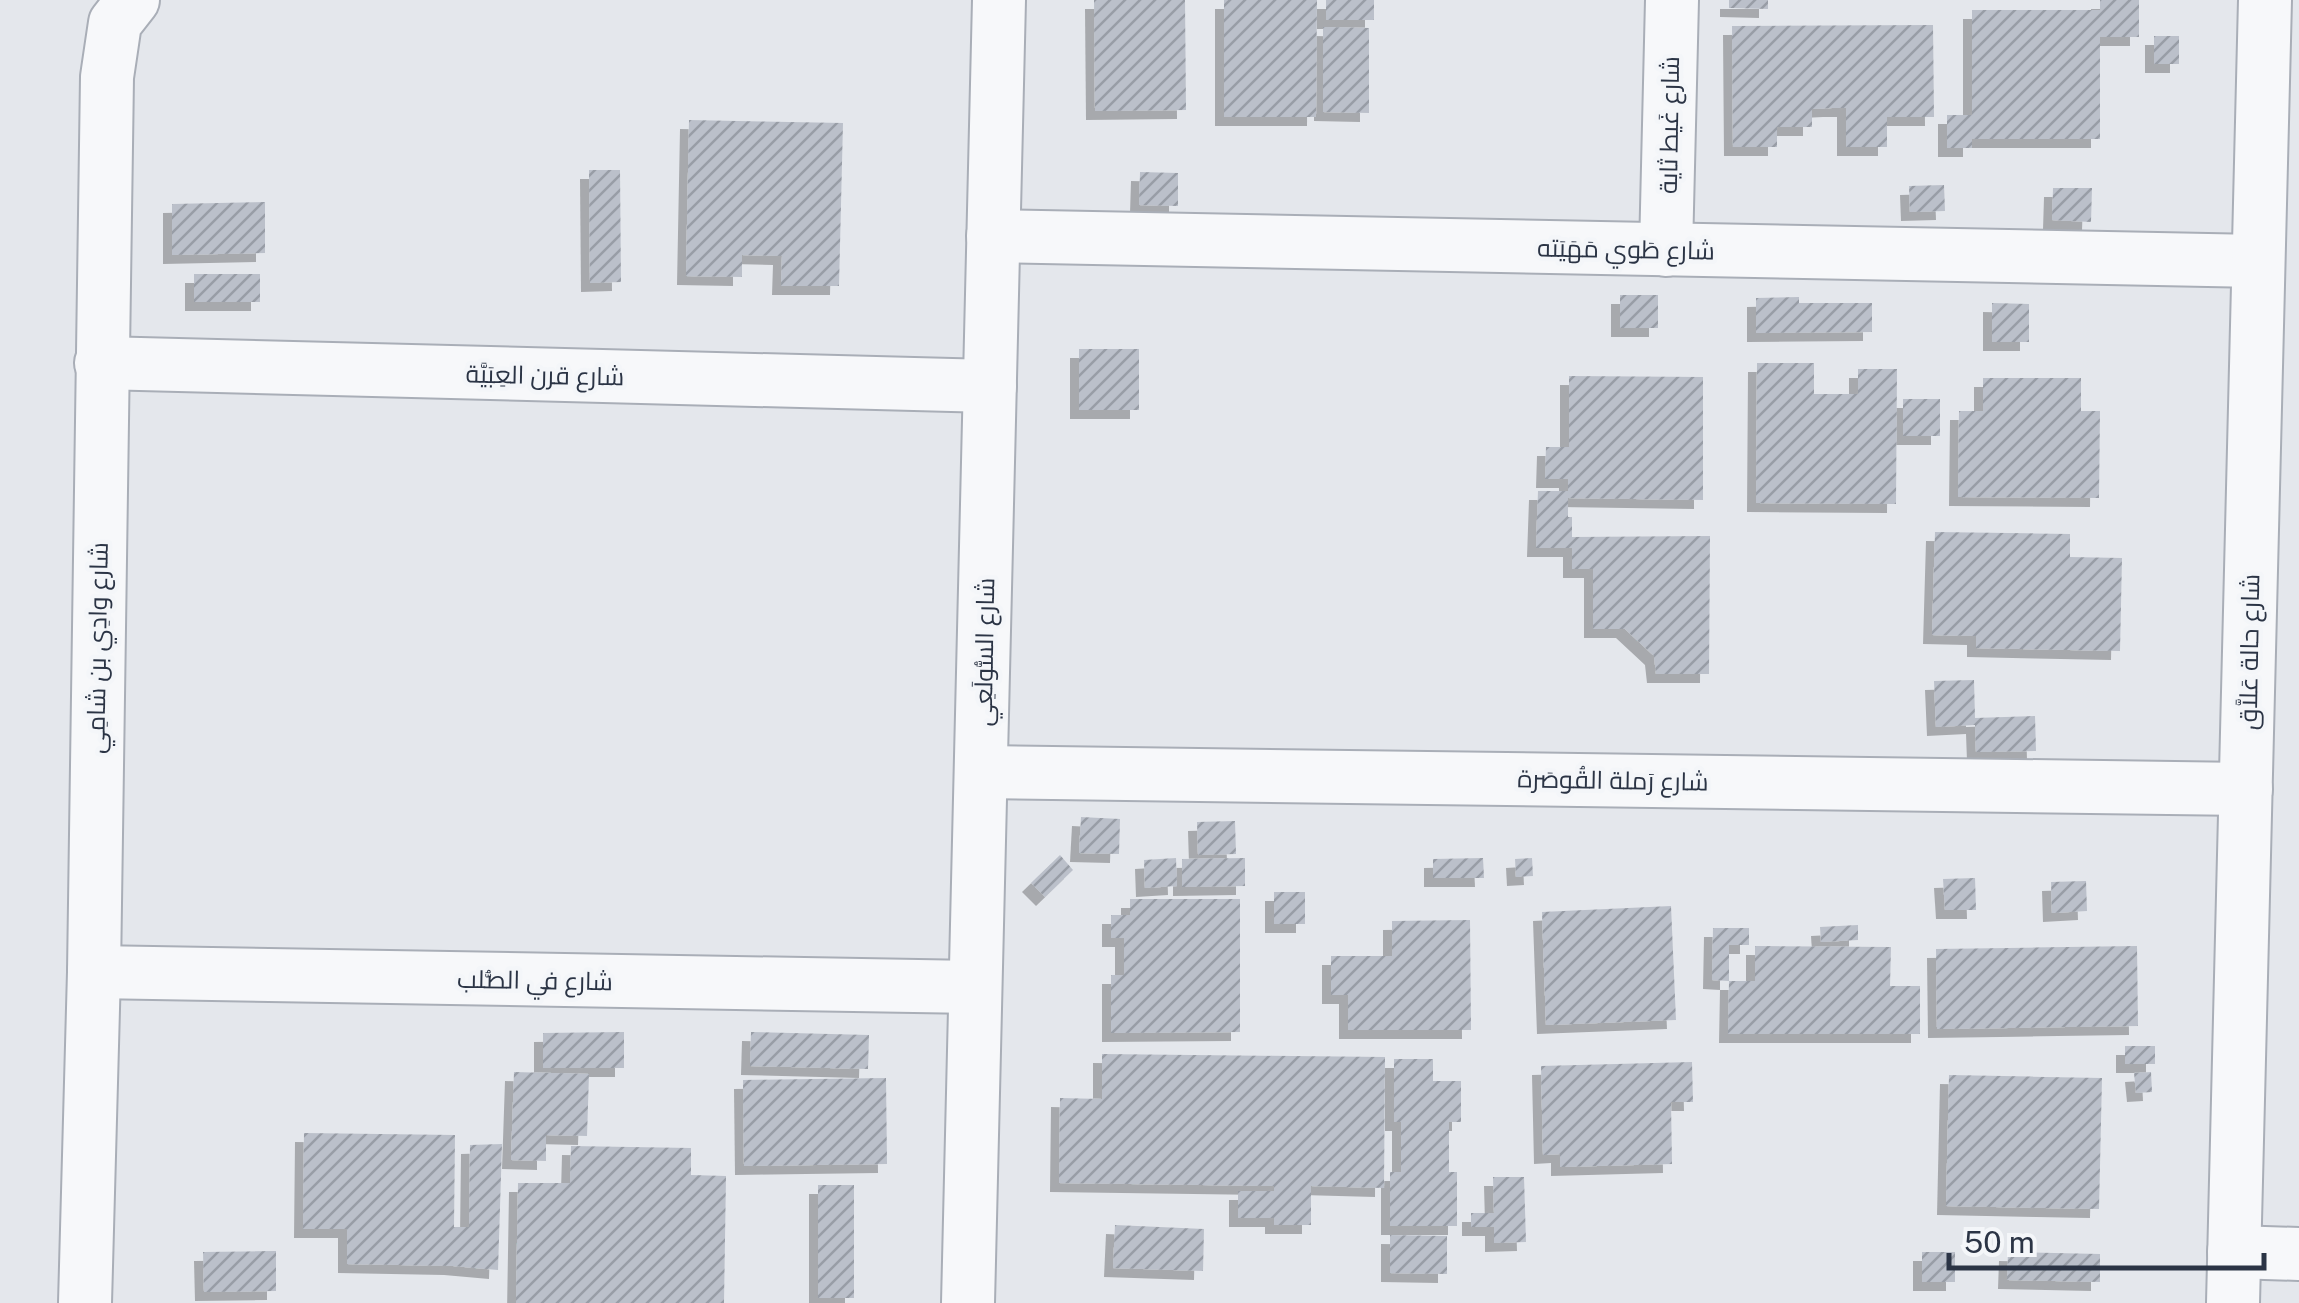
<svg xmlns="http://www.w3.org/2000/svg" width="2299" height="1303" viewBox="0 0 2299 1303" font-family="'Public Sans',Cairo,sans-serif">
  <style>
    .building { fill: url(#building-hatch); filter: url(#shadow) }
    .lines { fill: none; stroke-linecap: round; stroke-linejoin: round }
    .minor-casing { stroke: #a9aeb7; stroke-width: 56 }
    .minor { stroke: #f7f8fa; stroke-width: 52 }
    .labels { text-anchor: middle; stroke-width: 9; stroke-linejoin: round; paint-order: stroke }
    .street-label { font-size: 25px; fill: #2b3445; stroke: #f4f6f9 }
  </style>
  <defs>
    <pattern id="building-hatch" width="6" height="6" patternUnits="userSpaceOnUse" patternTransform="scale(2.5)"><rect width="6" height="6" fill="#bbc0ca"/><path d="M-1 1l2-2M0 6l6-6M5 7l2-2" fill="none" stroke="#989da6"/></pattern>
    <filter id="shadow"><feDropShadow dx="-9" dy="9" stdDeviation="0" flood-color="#0004"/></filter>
  </defs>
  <rect width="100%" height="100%" fill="#e4e7ec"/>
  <!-- building -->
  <g class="building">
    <polygon points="1094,0 1185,0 1186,110 1095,111"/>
    <polygon points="1224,0 1317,0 1316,117 1224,117"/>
    <rect x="1326" y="0" width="48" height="20"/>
    <polygon points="1729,0 1768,0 1768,9 1729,8"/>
    <polygon points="2100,0 2139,0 2139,37 2100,37 2100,139 1972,139 1972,148 1947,148 1947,115 1972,115 1972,10 2100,10"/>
    <polygon points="1933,25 1934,117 1887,117 1887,147 1846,147 1846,108 1832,108 1812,109 1812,127 1777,127 1777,147 1733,147 1732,26"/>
    <polygon points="1323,27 1369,28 1369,113 1323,112"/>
    <rect x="2154" y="36" width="25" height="28"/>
    <polygon points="689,120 843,123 839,286 781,286 782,256 742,255 742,277 686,276"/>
    <polygon points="589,170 620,170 621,282 590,283"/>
    <polygon points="1140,172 1178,173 1178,206 1139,205"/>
    <polygon points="1944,185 1945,211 1910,212 1909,186"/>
    <polygon points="2053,188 2092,188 2091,222 2052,220"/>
    <polygon points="265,202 265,253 172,255 172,204"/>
    <rect x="194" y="274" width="66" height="28"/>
    <rect x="1620" y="295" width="38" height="33"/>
    <polygon points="1799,297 1799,303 1872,303 1872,332 1756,333 1756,298"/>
    <polygon points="1992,303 2029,304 2029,342 1992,342"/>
    <rect x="1079" y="349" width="60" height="61"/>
    <polygon points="1757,363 1814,363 1814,394 1858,394 1858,369 1897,369 1896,504 1756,503"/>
    <polygon points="1569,376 1703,377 1703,500 1568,498 1568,517 1572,517 1572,537 1710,536 1709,674 1656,674 1654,656 1625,629 1593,629 1593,569 1572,569 1572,548 1536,548 1538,491 1568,491 1568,479 1545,479 1546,447 1569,447"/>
    <polygon points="1983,378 2081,378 2081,411 2100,411 2099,498 1958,497 1959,411 1983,411"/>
    <rect x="1903" y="399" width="37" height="37"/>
    <polygon points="1935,532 2070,534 2070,557 2122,558 2120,651 1976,648 1976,636 1932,635"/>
    <polygon points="1974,680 1975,718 2035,716 2036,751 1976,752 1975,725 1936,727 1934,681"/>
    <polygon points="1081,817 1120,819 1119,854 1079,853"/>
    <polygon points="1235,821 1236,854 1198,855 1197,822"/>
    <polygon points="1060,855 1073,870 1045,897 1031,883"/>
    <polygon points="1176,858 1177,886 1145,888 1144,860"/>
    <polygon points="1245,858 1245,886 1182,887 1182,859"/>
    <polygon points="1483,858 1484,878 1433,878 1433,859"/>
    <polygon points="1532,858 1533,876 1516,877 1515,859"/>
    <polygon points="1975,878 1976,910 1945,910 1943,879"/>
    <polygon points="2086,881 2087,911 2052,913 2051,882"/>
    <rect x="1274" y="892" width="31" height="32"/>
    <polygon points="1130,899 1240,899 1240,1032 1111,1033 1111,975 1124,975 1124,938 1111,938 1111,915 1130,915"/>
    <polygon points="1671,906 1676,1020 1546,1025 1542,912"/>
    <polygon points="1470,920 1471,1030 1348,1030 1348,995 1331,995 1331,956 1392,956 1392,921"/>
    <polygon points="1858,925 1858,940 1821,942 1820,927"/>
    <polygon points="1713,928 1749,928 1749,945 1729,945 1729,981 1755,981 1755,946 1891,947 1890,986 1920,986 1920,1034 1728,1034 1729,981 1712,980"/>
    <polygon points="2137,946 2138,1026 1937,1029 1936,949"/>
    <polygon points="624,1032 624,1068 543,1068 543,1033"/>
    <polygon points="751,1032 869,1035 868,1069 750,1066"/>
    <rect x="2125" y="1046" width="30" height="18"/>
    <polygon points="1102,1054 1385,1057 1384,1188 1311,1186 1311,1225 1274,1225 1274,1218 1238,1218 1238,1191 1274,1191 1274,1186 1059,1183 1060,1098 1102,1099"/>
    <polygon points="1394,1059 1433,1059 1433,1081 1461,1081 1461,1122 1449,1122 1449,1172 1457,1172 1457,1226 1390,1226 1390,1172 1401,1172 1401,1122 1394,1122"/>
    <polygon points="1692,1062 1693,1102 1671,1102 1672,1164 1560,1167 1560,1154 1543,1155 1541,1066"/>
    <polygon points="514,1072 589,1074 587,1136 546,1135 546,1161 511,1160"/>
    <polygon points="2151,1072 2152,1092 2136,1093 2134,1073"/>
    <polygon points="1949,1075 2102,1078 2099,1209 1946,1206"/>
    <polygon points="886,1078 887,1164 744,1166 743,1080"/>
    <polygon points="304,1133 455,1135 454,1227 469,1227 470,1145 502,1144 498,1270 453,1266 347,1264 347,1229 303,1229"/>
    <polygon points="571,1146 691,1148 691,1175 726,1176 724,1303 516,1303 518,1183 570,1183"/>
    <polygon points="1493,1177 1524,1177 1526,1242 1494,1243 1494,1227 1471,1227 1471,1213 1494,1213"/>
    <rect x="818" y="1185" width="36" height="113"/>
    <polygon points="1115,1225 1204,1229 1203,1271 1113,1268"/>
    <polygon points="1390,1235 1447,1236 1447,1274 1390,1273"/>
    <polygon points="276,1251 276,1291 204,1292 203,1252"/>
    <rect x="1922" y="1252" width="33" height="30"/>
    <polygon points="2008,1252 2100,1254 2100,1282 2007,1280"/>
  </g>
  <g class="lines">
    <!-- minor casing -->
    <g class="minor-casing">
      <g id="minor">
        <polyline points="993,236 2258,261"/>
        <polyline points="1666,250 1672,0"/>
        <polyline points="101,363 990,386"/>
        <polyline points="981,772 2246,789"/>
        <polyline points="94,972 975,987"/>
        <polyline points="2234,1252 2299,1254"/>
        <polyline points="85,1303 94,972 107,77 115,23 133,0"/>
        <polyline points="968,1303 999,0"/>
        <polyline points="2233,1303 2265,0"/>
      </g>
    </g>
    <!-- minor -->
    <use href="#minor" class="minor"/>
  </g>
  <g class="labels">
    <!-- street labels -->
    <g class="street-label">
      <text transform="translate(1669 125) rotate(-89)" y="9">شارع غَيط ثاية</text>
      <text transform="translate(1626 249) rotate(1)" y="9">شارع طَوي مَهَيَته</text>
      <text transform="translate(545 375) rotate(1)" y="9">شارع قرن العِبَيَّة</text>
      <text transform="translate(97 648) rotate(-89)" y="9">شارع وادِي بن شامِي</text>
      <text transform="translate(984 652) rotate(-89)" y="9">شارع السُّولَعِي</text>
      <text transform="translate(2249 652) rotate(-89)" y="9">شارع حالة عَلاَّق</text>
      <text transform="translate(1613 780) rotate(1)" y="9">شارع رَملة القُوصَرة</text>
      <text transform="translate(535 980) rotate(1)" y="9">شارع في الصُّلب</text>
    </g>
  </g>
  <!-- scale -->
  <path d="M1949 1253v15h315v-15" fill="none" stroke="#2b3445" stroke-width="5"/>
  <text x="1964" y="1253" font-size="30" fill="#2b3445" stroke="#f4f6f9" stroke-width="8" paint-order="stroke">50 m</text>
</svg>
